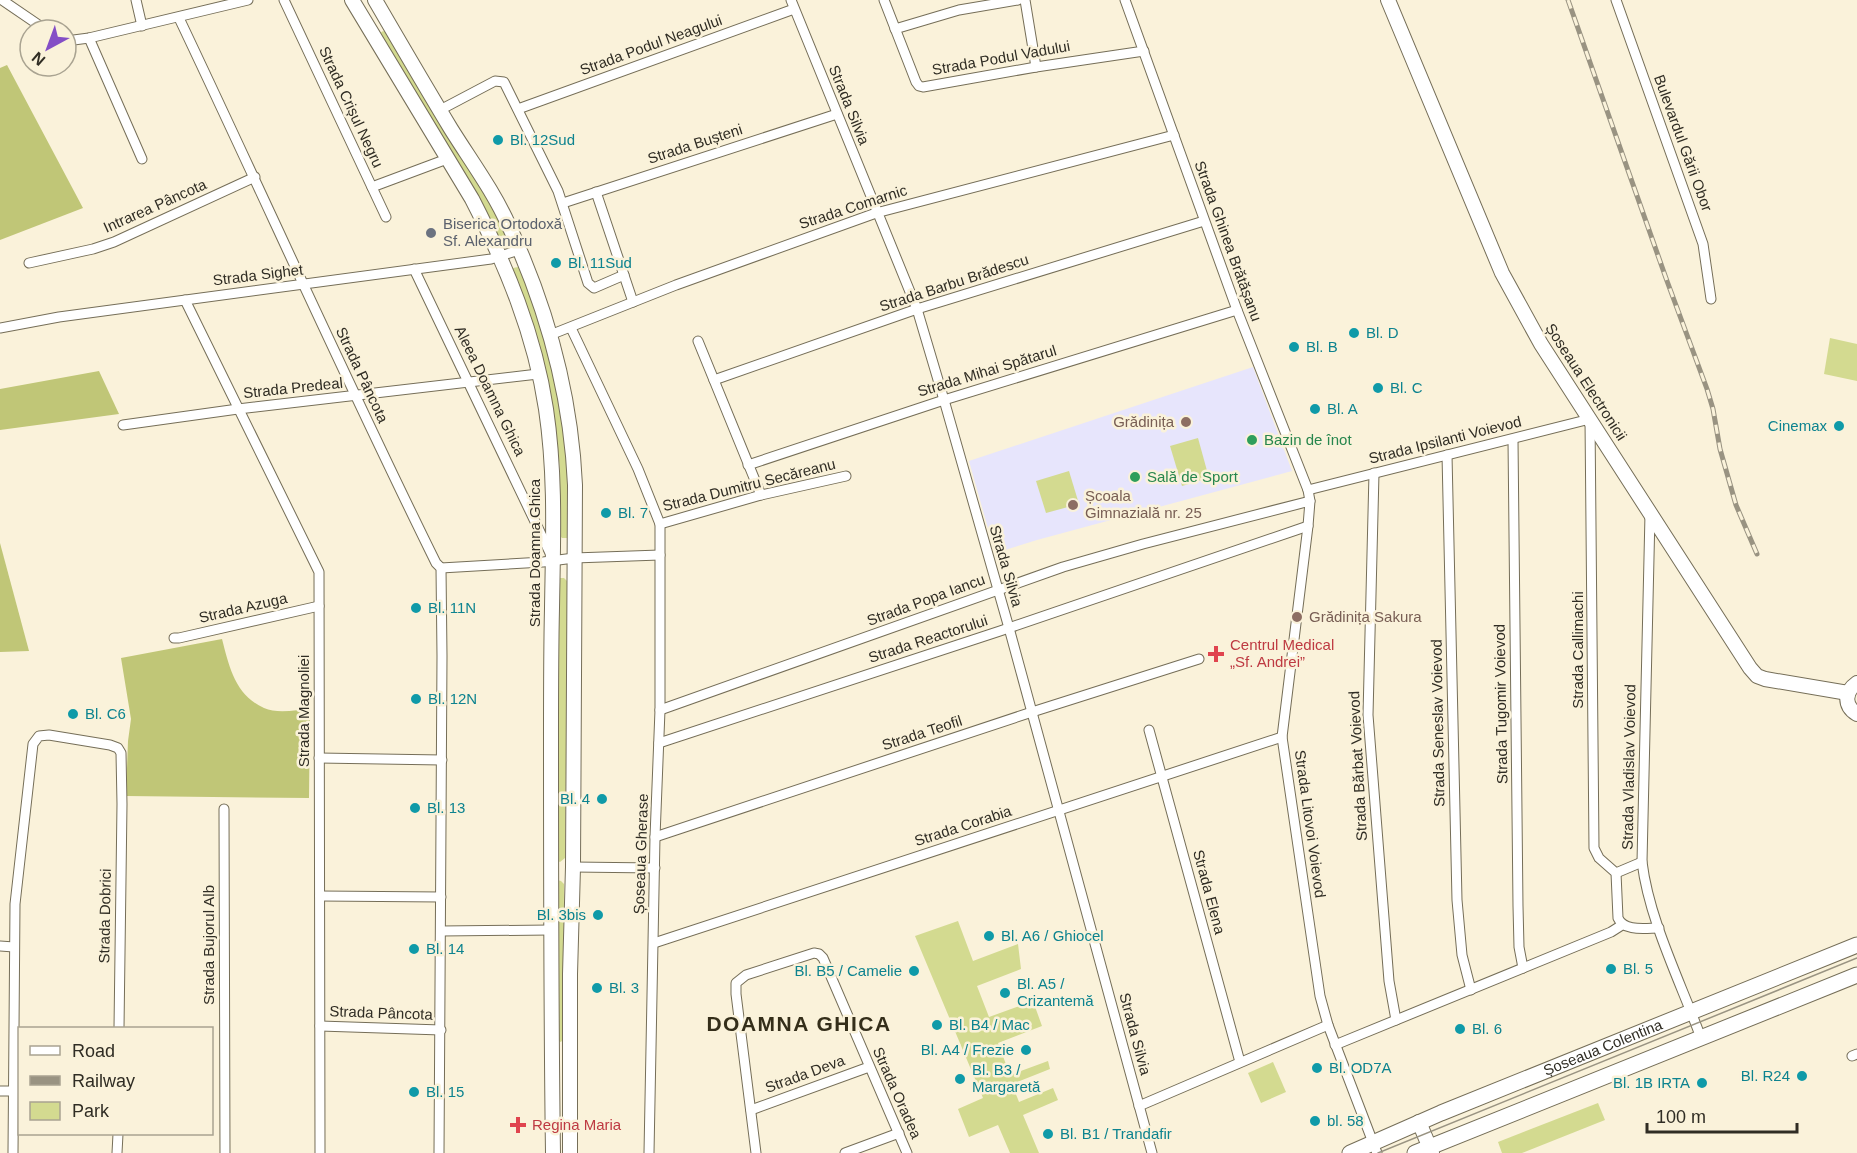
<svg xmlns="http://www.w3.org/2000/svg" width="1857" height="1153" viewBox="0 0 1857 1153" font-family="Arial,sans-serif">
  <style>
    .education { fill: #e7e5fc }
    .green { fill: #d3da90 }
    .forest { fill: #c0c677 }
    .lines { fill: none; stroke-linecap: round; stroke-linejoin: round }
    .street-casing { stroke: #756e58; stroke-width: 11 }
    .secondary-casing { stroke: #756e58; stroke-width: 16 }
    .primary-casing { stroke: #756e58; stroke-width: 17 }
    .street { stroke: #fff; stroke-width: 9 }
    .secondary { stroke: #fff; stroke-width: 14 }
    .primary { stroke: #fff; stroke-width: 15 }
    .tram { stroke: #999382; stroke-width: 1.5 }
    .rail-casing { stroke: #999382; stroke-width: 5 }
    .rail { stroke: #faf2da; stroke-width: 3; stroke-dasharray: 9; stroke-linecap: butt }
    .culture-dot { fill: #0f9aa8; stroke: #faf2da; stroke-width: 2 }
    .worship-dot { fill: #6b7280; stroke: #faf2da; stroke-width: 2 }
    .education-dot { fill: #8d6e63; stroke: #faf2da; stroke-width: 2 }
    .leisure-dot { fill: #2e9e5b; stroke: #faf2da; stroke-width: 2 }
    .health-dot { fill: #e0444e; stroke: #faf2da; stroke-width: 2 }
    .labels { text-anchor: middle; stroke-width: 5; stroke-linejoin: round; paint-order: stroke }
    .street-label { font-size: 15px; fill: #302d24; stroke: #faf2da }
    .culture-label { font-size: 15px; fill: #0d838f; stroke: #faf2da; text-anchor: start }
    .worship-label { font-size: 15px; fill: #5b616d; stroke: #faf2da; text-anchor: start }
    .education-label { font-size: 15px; fill: #785e54; stroke: #faf2da; text-anchor: start }
    .leisure-label { font-size: 15px; fill: #27864d; stroke: #faf2da; text-anchor: start }
    .health-label { font-size: 15px; fill: #be3a42; stroke: #faf2da; text-anchor: start }
    .district-label { font-size: 21px; font-weight: bold; letter-spacing: 1.5px; fill: #342e1a; stroke: #faf2da }
  </style>
  <rect width="100%" height="100%" fill="#faf2da"/>
  <!-- education -->
  <polygon class="education" points="1253,367 1292,471 1037,540 995,553 969,461"/>
  <!-- green -->
  <g class="green">
    <polygon points="383,31 387,33 500,219 510,245 506,246 502,244 490,221 379,34"/>
    <path d="M518,267L522,270C541,325 558,381 566,439C570,471 569,503 569,535L567,538H562L558,534L560,469L557,442L513,274V268Z"/>
    <polygon points="1830,338 1857,344 1857,381 1824,374"/>
    <polygon points="1198,438 1209,478 1182,486 1170,446"/>
    <polygon points="1069,471 1079,504 1046,513 1036,481"/>
    <polygon points="560,578 564,578 568,582 565,858 560,862 556,860 558,582"/>
    <polygon points="557,880 561,881 564,884 563,1039 561,1042 558,1041"/>
    <polygon points="958,921 973,961 1018,944 1021,969 977,986 989,1017 1033,1001 1042,1026 998,1043 1010,1075 1048,1061 1050,1069 1012,1084 1019,1102 1053,1088 1058,1100 1023,1115 1039,1153 1010,1153 998,1125 969,1137 958,1109 983,1098 915,936"/>
    <polygon points="1273,1062 1286,1092 1261,1103 1248,1073"/>
    <polygon points="1598,1103 1605,1120 1522,1153 1502,1153 1498,1142"/>
  </g>
  <!-- forest -->
  <g class="forest">
    <polygon points="7,65 83,208 0,240 0,68"/>
    <polygon points="99,371 119,414 0,430 0,389"/>
    <polygon points="0,543 29,651 0,652"/>
    <path d="M222,639C229,666 235,695 264,708C277,714 296,710 310,709L309,798L126,796L128,741L131,719L121,658Z"/>
  </g>
  <g class="lines">
    <!-- street casing -->
    <g class="street-casing">
      <g id="street">
        <polyline points="2,0 46,30"/>
        <polyline points="136,0 142,26"/>
        <polyline points="284,0 386,217"/>
        <polyline points="791,0 917,309 944,400 1009,628 1152,1153"/>
        <polyline points="884,0 916,82 919,86 923,87 1036,67 1144,51"/>
        <polyline points="1025,0 1036,67"/>
        <polyline points="1125,0 1237,310 1308,490 1310,501 1308,526 1282,737 1320,996 1328,1025 1377,1153"/>
        <polyline points="1616,0 1703,244 1711,299"/>
        <path d="M179,18C265,199 347,383 436,563L441,568L442,656L439,1153"/>
        <polyline points="895,29 959,10 1018,0"/>
        <polyline points="89,38 142,159"/>
        <polyline points="66,41 89,38 248,0"/>
        <polyline points="518,109 794,9"/>
        <polyline points="440,110 495,81 504,82 558,191 588,283 594,288 624,275"/>
        <polyline points="372,187 447,159"/>
        <polyline points="596,192 633,302"/>
        <polyline points="563,203 837,114"/>
        <polyline points="29,263 93,249 114,242 255,177"/>
        <polyline points="414,269 551,555"/>
        <polyline points="185,300 319,572 320,1153"/>
        <polyline points="0,328 59,317 491,259 519,250"/>
        <polyline points="571,328 638,469 660,524 660,710 655,837 649,1153"/>
        <polyline points="550,335 676,285 876,213 1174,135"/>
        <polyline points="698,341 761,495"/>
        <polyline points="714,380 917,309 1204,221"/>
        <polyline points="123,425 238,409 538,374"/>
        <polyline points="1513,440 1518,906 1519,947 1523,968"/>
        <polyline points="1447,455 1457,900 1462,955 1471,990"/>
        <polyline points="748,465 944,400 1237,310"/>
        <polyline points="1374,473 1368,715 1389,981 1396,1020"/>
        <path d="M1308,490L1590,419L1594,848L1599,858L1616,873L1618,918C1624,932 1646,928 1659,928"/>
        <path d="M1650,514L1642,862C1649,920 1681,983 1701,1038"/>
        <polyline points="660,524 761,495 846,476"/>
        <polyline points="441,568 543,562 574,558 660,555"/>
        <polyline points="174,638 179,638 319,606"/>
        <polyline points="660,710 1063,567 1143,544 1310,501"/>
        <polyline points="1149,730 1240,1062"/>
        <polyline points="659,743 1000,631 1308,526"/>
        <polyline points="319,758 442,760"/>
        <polyline points="224,809 225,1153"/>
        <polyline points="655,837 1032,712 1199,659"/>
        <polyline points="573,867 655,868"/>
        <polyline points="1616,873 1642,862"/>
        <polyline points="320,896 441,897"/>
        <polyline points="441,931 550,930"/>
        <polyline points="654,943 1282,737"/>
        <polyline points="0,946 14,947"/>
        <polyline points="320,1026 441,1030"/>
        <polyline points="1335,1045 1611,932 1622,925"/>
        <polyline points="1852,1056 1857,1054"/>
        <polyline points="0,1091 13,1091"/>
        <polyline points="1139,1106 1328,1025"/>
        <polyline points="751,1110 869,1067"/>
        <polyline points="13,1153 15,904 33,744 39,736 49,735 110,745 118,748 121,753 122,804 119,1028"/>
        <polyline points="117,1153 118,1134"/>
        <polyline points="756,1153 736,994 736,983 746,975 814,953 819,954 823,958 907,1153"/>
        <polyline points="845,1153 899,1133"/>
      </g>
    </g>
    <!-- secondary casing -->
    <g class="secondary-casing">
      <g id="secondary">
        <path d="M352,0L472,199C506,265 535,335 546,409C556,476 553,541 552,608C551,650 551,692 551,735C551,874 551,1013 553,1153"/>
        <path d="M375,0C400,43 425,86 451,129C471,161 494,192 509,226C547,308 571,395 575,485L573,867L570,974V1153"/>
        <polyline points="1388,0 1502,273 1541,344 1750,668 1757,676 1765,679 1848,693"/>
        <path d="M1857,683C1844,692 1844,706 1857,714"/>
        <polyline points="1419,1122 1432,1153"/>
      </g>
    </g>
    <!-- primary casing -->
    <g class="primary-casing">
      <g id="primary">
        <path id="s1" d="M1350,1153L1441,1113L1857,945"/>
        <polyline points="1415,1153 1857,975"/>
      </g>
    </g>
    <!-- street -->
    <use href="#street" class="street"/>
    <!-- secondary -->
    <use href="#secondary" class="secondary"/>
    <!-- primary -->
    <use href="#primary" class="primary"/>
    <!-- tram -->
    <polyline class="tram" points="1378,1153 1857,958"/>
    <!-- rail casing -->
    <g class="rail-casing">
      <polyline id="rail" points="1568,0 1667,281 1707,389 1713,409 1720,449 1736,505 1757,554"/>
    </g>
    <!-- rail -->
    <use href="#rail" class="rail"/>
  </g>
  <!-- markers -->
  <g class="culture-dot">
    <circle cx="498" cy="140" r="6"/>
    <circle cx="556" cy="263" r="6"/>
    <circle cx="1354" cy="333" r="6"/>
    <circle cx="1294" cy="347" r="6"/>
    <circle cx="1378" cy="388" r="6"/>
    <circle cx="1315" cy="409" r="6"/>
    <circle cx="1839" cy="426" r="6"/>
    <circle cx="606" cy="513" r="6"/>
    <circle cx="416" cy="608" r="6"/>
    <circle cx="416" cy="699" r="6"/>
    <circle cx="73" cy="714" r="6"/>
    <circle cx="602" cy="799" r="6"/>
    <circle cx="415" cy="808" r="6"/>
    <circle cx="598" cy="915" r="6"/>
    <circle cx="989" cy="936" r="6"/>
    <circle cx="414" cy="949" r="6"/>
    <circle cx="1611" cy="969" r="6"/>
    <circle cx="914" cy="971" r="6"/>
    <circle cx="597" cy="988" r="6"/>
    <circle cx="1005" cy="993" r="6"/>
    <circle cx="937" cy="1025" r="6"/>
    <circle cx="1460" cy="1029" r="6"/>
    <circle cx="1026" cy="1050" r="6"/>
    <circle cx="1317" cy="1068" r="6"/>
    <circle cx="1802" cy="1076" r="6"/>
    <circle cx="960" cy="1079" r="6"/>
    <circle cx="1702" cy="1083" r="6"/>
    <circle cx="414" cy="1092" r="6"/>
    <circle cx="1315" cy="1121" r="6"/>
    <circle cx="1048" cy="1134" r="6"/>
  </g>
  <circle class="worship-dot" cx="431" cy="233" r="6"/>
  <g class="education-dot">
    <circle cx="1186" cy="422" r="6"/>
    <circle cx="1073" cy="505" r="6"/>
    <circle cx="1297" cy="617" r="6"/>
  </g>
  <g class="leisure-dot">
    <circle cx="1252" cy="440" r="6"/>
    <circle cx="1135" cy="477" r="6"/>
  </g>
  <g class="health-dot">
    <path d="M1213 645h6v6h6v6h-6v6h-6v-6h-6v-6h6z"/>
    <path d="M515 1116h6v6h6v6h-6v6h-6v-6h-6v-6h6z"/>
  </g>
  <g class="labels">
    <!-- street labels -->
    <g class="street-label">
      <text transform="translate(651 45) rotate(-20)" y="5">Strada Podul Neagului</text>
      <text transform="translate(1001 58) rotate(-10)" y="5">Strada Podul Vadului</text>
      <text transform="translate(849 105) rotate(68)" y="5">Strada Silvia</text>
      <text transform="translate(351 107) rotate(65)" y="5">Strada Crișul Negru</text>
      <text transform="translate(1683 143) rotate(70)" y="5">Bulevardul Gării Obor</text>
      <text transform="translate(695 144) rotate(-18)" y="5">Strada Bușteni</text>
      <text transform="translate(155 206) rotate(-24)" y="5">Intrarea Pâncota</text>
      <text transform="translate(853 207) rotate(-18)" y="5">Strada Comarnic</text>
      <text transform="translate(1228 241) rotate(70)" y="5">Strada Ghinea Brătășanu</text>
      <text transform="translate(258 275) rotate(-7)" y="5">Strada Sighet</text>
      <text transform="translate(954 283) rotate(-18)" y="5">Strada Barbu Brădescu</text>
      <text transform="translate(987 371) rotate(-17)" y="5">Strada Mihai Spătarul</text>
      <text transform="translate(362 375) rotate(65)" y="5">Strada Pâncota</text>
      <text transform="translate(1586 382) rotate(57)" y="5">Șoseaua Electronicii</text>
      <text transform="translate(293 388) rotate(-6)" y="5">Strada Predeal</text>
      <text transform="translate(490 391) rotate(64)" y="5">Aleea Doamna Ghica</text>
      <text transform="translate(1445 440) rotate(-14)" y="5">Strada Ipsilanti Voievod</text>
      <text transform="translate(749 485) rotate(-14)" y="5">Strada Dumitru Secăreanu</text>
      <text transform="translate(535 553) rotate(-90)" y="5">Strada Doamna Ghica</text>
      <text transform="translate(1006 566) rotate(74)" y="5">Strada Silvia</text>
      <text transform="translate(926 600) rotate(-20)" y="5">Strada Popa Iancu</text>
      <text transform="translate(243 608) rotate(-13)" y="5">Strada Azuga</text>
      <text transform="translate(928 639) rotate(-18)" y="5">Strada Reactorului</text>
      <text transform="translate(1578 650) rotate(-90)" y="5">Strada Callimachi</text>
      <text transform="translate(1501 704) rotate(-91)" y="5">Strada Tugomir Voievod</text>
      <text transform="translate(304 711) rotate(-90)" y="5">Strada Magnoliei</text>
      <text transform="translate(1438 723) rotate(-91)" y="5">Strada Seneslav Voievod</text>
      <text transform="translate(922 733) rotate(-18)" y="5">Strada Teofil</text>
      <text transform="translate(1358 766) rotate(-93)" y="5">Strada Bărbat Voievod</text>
      <text transform="translate(1629 767) rotate(-89)" y="5">Strada Vladislav Voievod</text>
      <text transform="translate(1310 824) rotate(82)" y="5">Strada Litovoi Voievod</text>
      <text transform="translate(963 826) rotate(-18)" y="5">Strada Corabia</text>
      <text transform="translate(641 854) rotate(-88)" y="5">Șoseaua Gherase</text>
      <text transform="translate(1209 892) rotate(75)" y="5">Strada Elena</text>
      <text transform="translate(105 916) rotate(-89)" y="5">Strada Dobrici</text>
      <text transform="translate(209 945) rotate(-90)" y="5">Strada Bujorul Alb</text>
      <text transform="translate(381 1013) rotate(2)" y="5">Strada Pâncota</text>
      <text transform="translate(1135 1034) rotate(75)" y="5">Strada Silvia</text>
      <text dy="5" stroke="none"><textPath href="#s1" startOffset="274">Șoseaua Colentina</textPath></text>
      <text transform="translate(805 1074) rotate(-20)" y="5">Strada Deva</text>
      <text transform="translate(897 1093) rotate(66)" y="5">Strada Oradea</text>
    </g>
    <!-- culture labels -->
    <g class="culture-label">
      <text x="510" y="145">Bl. 12Sud</text>
      <text x="568" y="268">Bl. 11Sud</text>
      <text x="1366" y="338">Bl. D</text>
      <text x="1306" y="352">Bl. B</text>
      <text x="1390" y="393">Bl. C</text>
      <text x="1327" y="414">Bl. A</text>
      <text x="1827" y="431" text-anchor="end">Cinemax</text>
      <text x="618" y="518">Bl. 7</text>
      <text x="428" y="613">Bl. 11N</text>
      <text x="428" y="704">Bl. 12N</text>
      <text x="85" y="719">Bl. C6</text>
      <text x="590" y="804" text-anchor="end">Bl. 4</text>
      <text x="427" y="813">Bl. 13</text>
      <text x="586" y="920" text-anchor="end">Bl. 3bis</text>
      <text x="1001" y="941">Bl. A6 / Ghiocel</text>
      <text x="426" y="954">Bl. 14</text>
      <text x="1623" y="974">Bl. 5</text>
      <text x="902" y="976" text-anchor="end">Bl. B5 / Camelie</text>
      <text x="1017" y="989">Bl. A5 /<tspan x="1017" dy="17">Crizantemă</tspan></text>
      <text x="609" y="993">Bl. 3</text>
      <text x="949" y="1030">Bl. B4 / Mac</text>
      <text x="1472" y="1034">Bl. 6</text>
      <text x="1014" y="1055" text-anchor="end">Bl. A4 / Frezie</text>
      <text x="1329" y="1073">Bl. OD7A</text>
      <text x="972" y="1075">Bl. B3 /<tspan x="972" dy="17">Margaretă</tspan></text>
      <text x="1790" y="1081" text-anchor="end">Bl. R24</text>
      <text x="1690" y="1088" text-anchor="end">Bl. 1B IRTA</text>
      <text x="426" y="1097">Bl. 15</text>
      <text x="1327" y="1126">bl. 58</text>
      <text x="1060" y="1139">Bl. B1 / Trandafir</text>
    </g>
    <!-- worship labels -->
    <g class="worship-label">
      <text x="443" y="229">Biserica Ortodoxă<tspan x="443" dy="17">Sf. Alexandru</tspan></text>
    </g>
    <!-- education labels -->
    <g class="education-label">
      <text x="1174" y="427" text-anchor="end">Grădinița</text>
      <text x="1085" y="501">Școala<tspan x="1085" dy="17">Gimnazială nr. 25</tspan></text>
      <text x="1309" y="622">Grădinița Sakura</text>
    </g>
    <!-- leisure labels -->
    <g class="leisure-label">
      <text x="1264" y="445">Bazin de înot</text>
      <text x="1147" y="482">Sală de Sport</text>
    </g>
    <!-- health labels -->
    <g class="health-label">
      <text x="1230" y="650">Centrul Medical<tspan x="1230" dy="17">„Sf. Andrei”</tspan></text>
      <text x="532" y="1130">Regina Maria</text>
    </g>
    <!-- district labels -->
    <g class="district-label">
      <text x="799" y="1031">DOAMNA GHICA</text>
    </g>
  </g>
  <!-- legend -->
  <rect x="18" y="1027" width="195" height="108" fill="#faf2da" stroke="#a9a391" stroke-width="1.5"/>
  <rect x="30" y="1046" width="30" height="9" fill="#ffffff" stroke="#a9a391" stroke-width="1.5"/>
  <text x="72" y="1057" font-size="18" fill="#302d24">Road</text>
  <rect x="30" y="1076" width="30" height="9" fill="#999382" stroke="#a9a391" stroke-width="1.5"/>
  <text x="72" y="1087" font-size="18" fill="#302d24">Railway</text>
  <rect x="30" y="1102" width="30" height="18" fill="#d3da90" stroke="#a9a391" stroke-width="1.5"/>
  <text x="72" y="1117" font-size="18" fill="#302d24">Park</text>
  <!-- north arrow -->
  <g transform="translate(48 48) rotate(221)"><circle r="28" fill="#faf2da" stroke="#a9a391" stroke-width="1.5"/>
  <path d="M0-4.5L10 22L0 15L-10 22Z" fill="#844ec6"/>
  <text y="-9" font-size="16" font-weight="bold" text-anchor="middle" fill="#302d24">N</text>
  </g>
  <!-- scale -->
  <path d="M1647 1123v9h150v-9" fill="none" stroke="#302d24" stroke-width="3"/>
  <text x="1656" y="1123" font-size="18" fill="#302d24" stroke="#faf2da" stroke-width="4.5" paint-order="stroke">100 m</text>
</svg>
